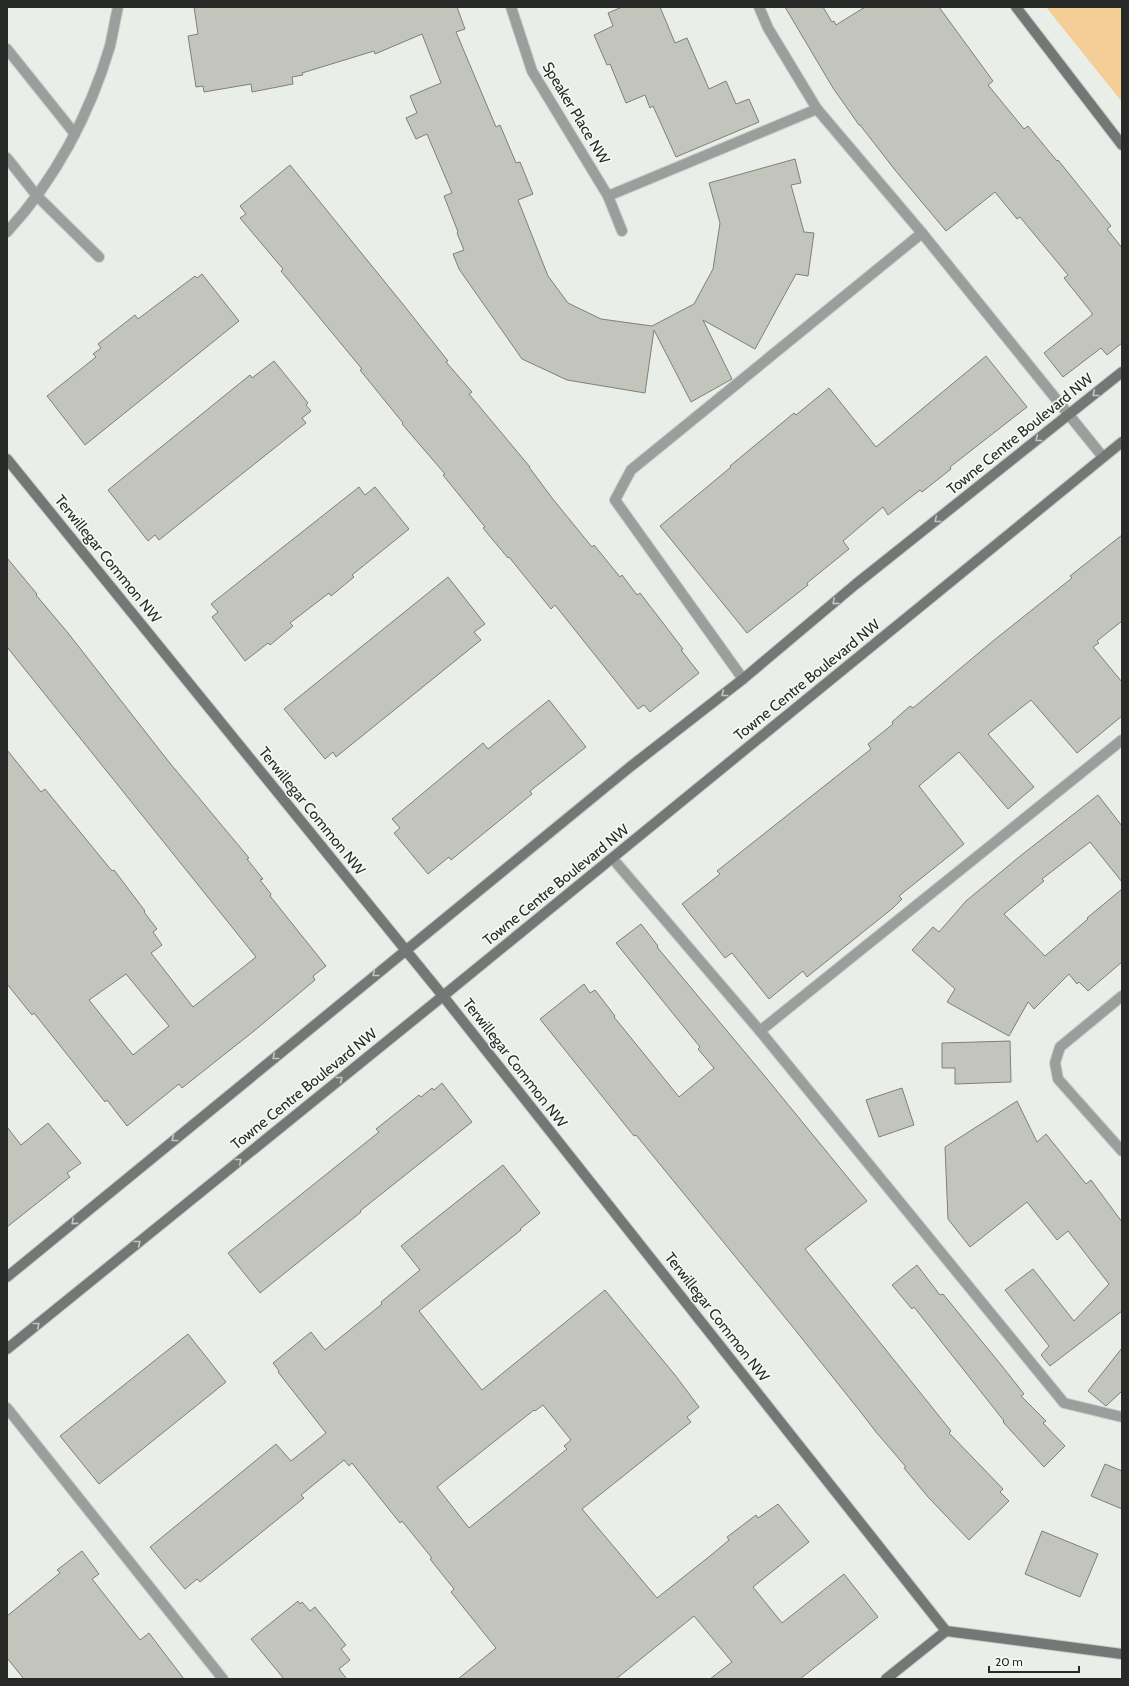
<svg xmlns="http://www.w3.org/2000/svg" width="1129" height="1686" viewBox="0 0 1129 1686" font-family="Cabin,sans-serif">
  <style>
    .green { fill: #f4ce96 }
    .building { fill: #c3c4bc; stroke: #7f8079; fill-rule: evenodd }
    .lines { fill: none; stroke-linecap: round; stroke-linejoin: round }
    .lane-casing { stroke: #c6ccc5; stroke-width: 12 }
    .street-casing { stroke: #c6ccc5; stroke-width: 12 }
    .secondary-casing { stroke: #c6ccc5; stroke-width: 12 }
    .lane { stroke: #9a9e9d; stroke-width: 10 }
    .street { stroke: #9a9e9d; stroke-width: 10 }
    .secondary { stroke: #737877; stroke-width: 10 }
    .oneway { stroke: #c2c7c3 }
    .labels { text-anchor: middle; stroke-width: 3; stroke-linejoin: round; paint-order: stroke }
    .street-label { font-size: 15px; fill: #282a28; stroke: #f6fcf6 }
  </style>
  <rect width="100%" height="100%" fill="#e9efe8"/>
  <!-- green -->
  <polygon class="green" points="1046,7 1122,7 1122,102"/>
  <!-- building -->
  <g class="building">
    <polygon points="194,7 457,7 465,29 456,32 496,127 500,125 516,163 520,162 533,194 518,200 548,276 568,303 601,319 652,326 694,304 713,269 720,223 709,183 795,159 801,183 791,185 804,232 814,233 808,276 796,274 755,349 703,320 732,379 691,402 654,330 645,393 567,380 522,359 459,269 453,254 464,250 457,233 458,232 444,196 452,193 427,134 416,139 406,118 417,113 410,96 441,83 422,34 375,54 374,51 302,73 303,75 292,77 293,84 252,92 251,84 204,92 203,86 196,87 188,36 198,34"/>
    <polygon points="622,7 660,7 675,43 687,38 709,89 726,81 736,104 749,99 759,122 676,157 653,106 650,108 645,95 626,103 610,64 607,65 594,35 613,26 608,13"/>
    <polygon points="785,7 823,7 832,22 834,21 836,25 865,7 939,7 993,81 988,85 1024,129 1028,126 1057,161 1058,160 1111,226 1107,229 1122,248 1122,343 1107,355 1101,348 1063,377 1044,353 1092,315 1092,313 1064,278 1068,275 1020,217 1017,219 995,192 946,231 895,170 860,125 859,125 833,88"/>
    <polygon points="290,165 406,308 448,361 446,362 472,392 469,394 530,467 529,467 552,498 592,547 594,545 620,577 622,575 637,595 640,593 683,649 681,650 699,673 650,712 644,705 638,709 555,605 551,609 509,557 508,558 483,528 485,527 443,475 445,474 402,424 403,423 360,370 362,369 281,271 283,269 240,218 246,214 240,206"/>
    <polygon points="202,274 239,321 85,445 47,396 96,357 93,354 101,348 98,344 135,315 138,319 195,276 197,278"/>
    <polygon points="986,356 1027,407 950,467 951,469 922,492 920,490 888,515 883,507 843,541 849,549 807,583 808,585 747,633 660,526 731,467 730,466 794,413 796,415 829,388 876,447"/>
    <polygon points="274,361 308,403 306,405 311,411 302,418 306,423 159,540 155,535 148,541 108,490 250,375 252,378"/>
    <polygon points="359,487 365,495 375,487 409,529 352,575 354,577 331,596 329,593 290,623 293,626 270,645 268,643 245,661 212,617 218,612 211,604"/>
    <polygon points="1122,535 1122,621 1097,641 1099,643 1093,647 1122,682 1122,716 1077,753 1031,700 988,734 1034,787 1008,809 959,752 919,786 964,844 899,896 902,899 893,908 807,977 803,971 769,999 732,953 725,958 682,904 720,874 717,871 871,749 868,744 893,724 892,722 910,706 913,708 993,641 1072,578 1070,576"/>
    <path d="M7,558L37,594L36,595L68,633L169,762L249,858L247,859L263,879L260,880L271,894L270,896L326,966L313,976L315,980L254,1031L182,1088L179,1084L127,1126L107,1100L105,1102L34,1013L32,1015L7,984V750L41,792L45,789L112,871L114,870L145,911L144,912L157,929L153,932L162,945L151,953L193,1007L256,957L7,647ZM126,974L169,1026L133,1055L89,1000Z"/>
    <polygon points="448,577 485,624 474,632 481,640 336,757 333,752 325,759 284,709"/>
    <polygon points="549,700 586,747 530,791 532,794 451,860 449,857 428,874 394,833 400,828 392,819 483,743 488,749"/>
    <polygon points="1098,795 1122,826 1122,882 1090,842 1042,879 1044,881 1004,914 1045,956 1088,919 1087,918 1122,889 1122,962 1088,991 1079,982 1077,984 1069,974 1034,1009 1028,1002 1009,1036 947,1002 955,989 912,950 933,927 939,932 966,901 1019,857"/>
    <polygon points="641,924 658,946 657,947 763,1074 867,1201 805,1249 951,1431 949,1433 1003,1489 1000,1492 1009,1501 969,1540 928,1497 904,1468 906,1467 876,1432 863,1415 792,1326 636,1135 634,1136 577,1065 540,1019 584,984 590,993 595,990 615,1016 614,1017 679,1097 714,1068 698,1049 700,1047 616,943"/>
    <polygon points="1010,1041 1011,1082 955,1084 955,1068 942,1068 942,1043"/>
    <polygon points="442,1083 472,1122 360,1211 361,1212 260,1293 228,1253 379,1132 376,1129 419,1095 421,1097 432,1088 434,1090"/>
    <polygon points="902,1088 914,1125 879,1137 866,1100"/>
    <polygon points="1017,1101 1037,1142 1046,1134 1086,1184 1091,1180 1122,1222 1122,1311 1050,1366 1041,1355 1049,1346 1005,1290 1033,1269 1074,1321 1109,1284 1068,1231 1057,1240 1027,1202 970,1247 948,1219 945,1147"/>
    <polygon points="48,1123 81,1163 67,1173 70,1177 7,1227 7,1127 21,1145"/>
    <path d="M503,1165L540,1213L520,1229L521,1230L419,1311L482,1390L605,1290L675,1375L699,1407L687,1417L691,1422L582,1509L657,1598L710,1556L729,1540L727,1537L756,1515L758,1518L778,1504L809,1542L753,1587L782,1623L844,1574L878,1617L800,1679H710L732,1662L694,1616L616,1679H458L496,1648L451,1592L454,1589L430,1559L432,1558L402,1521L400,1523L352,1463L349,1466L344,1460L301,1495L304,1498L200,1582L197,1579L185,1589L150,1547L276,1444L291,1461L326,1433L278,1372L279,1371L273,1363L311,1332L325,1350L382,1304L381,1302L420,1270L401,1246ZM543,1405L571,1440L564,1446L567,1449L469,1528L437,1487L534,1410L535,1411Z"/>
    <polygon points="917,1265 940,1295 943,1294 1002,1366 1024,1394 1021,1396 1046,1421 1043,1423 1065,1446 1044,1467 1003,1422 1004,1421 914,1307 912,1309 892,1285"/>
    <polygon points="188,1334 226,1382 99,1484 60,1436"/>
    <polygon points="1122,1348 1122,1391 1106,1406 1088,1391"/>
    <polygon points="1105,1464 1122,1471 1122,1509 1091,1496"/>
    <polygon points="1042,1531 1098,1554 1080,1597 1025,1574"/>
    <polygon points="82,1551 99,1574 92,1579 122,1617 140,1640 149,1633 184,1679 24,1679 7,1658 7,1616 60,1573 57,1570"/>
    <polygon points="298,1601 300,1604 302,1602 310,1611 315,1607 346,1645 341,1649 350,1660 339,1669 347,1679 284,1679 251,1639"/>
  </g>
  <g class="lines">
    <!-- lane casing -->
    <g class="lane-casing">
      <g id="lane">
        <polyline points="759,7 768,28 817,109 922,233 1103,457"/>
        <polyline points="37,196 99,257"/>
        <polyline points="608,196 817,109"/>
        <polyline points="743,679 615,500 631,470 922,233"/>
        <polyline points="1122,740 760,1031 1064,1403 1122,1417"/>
        <polyline points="613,859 760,1031"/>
        <polyline points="7,1408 223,1679"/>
      </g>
    </g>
    <!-- street casing -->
    <g class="street-casing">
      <g id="street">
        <polyline points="511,7 532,71 608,196 622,231"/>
        <polyline points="7,49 75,134"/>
        <polyline points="7,158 37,196"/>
        <path d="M7,232C55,180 90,114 110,46C113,33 115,20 118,7"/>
        <polyline points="1122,996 1060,1047 1055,1063 1058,1079 1122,1151"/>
      </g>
    </g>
    <!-- secondary casing -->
    <g class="secondary-casing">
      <g id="secondary">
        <polyline points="1016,7 1122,145"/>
        <polyline points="7,459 443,996 946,1631"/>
        <polyline points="7,1277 630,767 743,679 856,584 1122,372"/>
        <polyline points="7,1349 443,996 1122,442"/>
        <polyline points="946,1631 1122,1654"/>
        <polyline points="886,1679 946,1631"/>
      </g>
    </g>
    <!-- lane -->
    <use href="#lane" class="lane"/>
    <!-- street -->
    <use href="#street" class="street"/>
    <!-- secondary -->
    <use href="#secondary" class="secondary"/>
  </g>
  <!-- one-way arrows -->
  <defs><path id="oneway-chevron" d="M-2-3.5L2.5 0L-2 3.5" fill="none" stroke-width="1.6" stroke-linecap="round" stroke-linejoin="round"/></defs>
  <g class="oneway">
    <use href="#oneway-chevron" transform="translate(1095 394) rotate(141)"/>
    <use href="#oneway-chevron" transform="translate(1038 439) rotate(141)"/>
    <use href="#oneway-chevron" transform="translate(937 520) rotate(141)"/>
    <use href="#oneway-chevron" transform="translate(835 602) rotate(140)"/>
    <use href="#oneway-chevron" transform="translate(724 694) rotate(142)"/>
    <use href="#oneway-chevron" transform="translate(375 974) rotate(141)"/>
    <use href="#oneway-chevron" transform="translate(275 1057) rotate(141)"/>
    <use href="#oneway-chevron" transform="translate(340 1079) rotate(-39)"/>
    <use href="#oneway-chevron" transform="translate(174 1139) rotate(141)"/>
    <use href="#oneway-chevron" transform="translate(239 1161) rotate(-39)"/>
    <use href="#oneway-chevron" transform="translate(74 1222) rotate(140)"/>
    <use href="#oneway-chevron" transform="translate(138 1243) rotate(-39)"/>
    <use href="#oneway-chevron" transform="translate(37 1325) rotate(-39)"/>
  </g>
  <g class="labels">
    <!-- street labels -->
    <g class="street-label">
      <text transform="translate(576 113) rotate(59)" y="5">Speaker Place NW</text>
      <text transform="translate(1020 434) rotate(-39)" y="5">Towne Centre Boulevard NW</text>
      <text transform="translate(108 559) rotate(51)" y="5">Terwillegar Common NW</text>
      <text transform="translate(807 680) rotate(-39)" y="5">Towne Centre Boulevard NW</text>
      <text transform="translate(312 811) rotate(51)" y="5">Terwillegar Common NW</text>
      <text transform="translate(556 885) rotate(-39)" y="5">Towne Centre Boulevard NW</text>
      <text transform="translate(515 1063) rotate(52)" y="5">Terwillegar Common NW</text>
      <text transform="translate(304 1089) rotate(-39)" y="5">Towne Centre Boulevard NW</text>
      <text transform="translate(717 1317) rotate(52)" y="5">Terwillegar Common NW</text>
    </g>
  </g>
  <!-- border -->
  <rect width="1129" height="1686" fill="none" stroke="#282a28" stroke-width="16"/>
  <!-- scale -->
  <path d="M989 1666v6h90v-6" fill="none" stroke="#282a28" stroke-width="2"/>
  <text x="995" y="1666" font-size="12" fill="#282a28" stroke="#f6fcf6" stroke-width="3" paint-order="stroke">20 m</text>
</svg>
